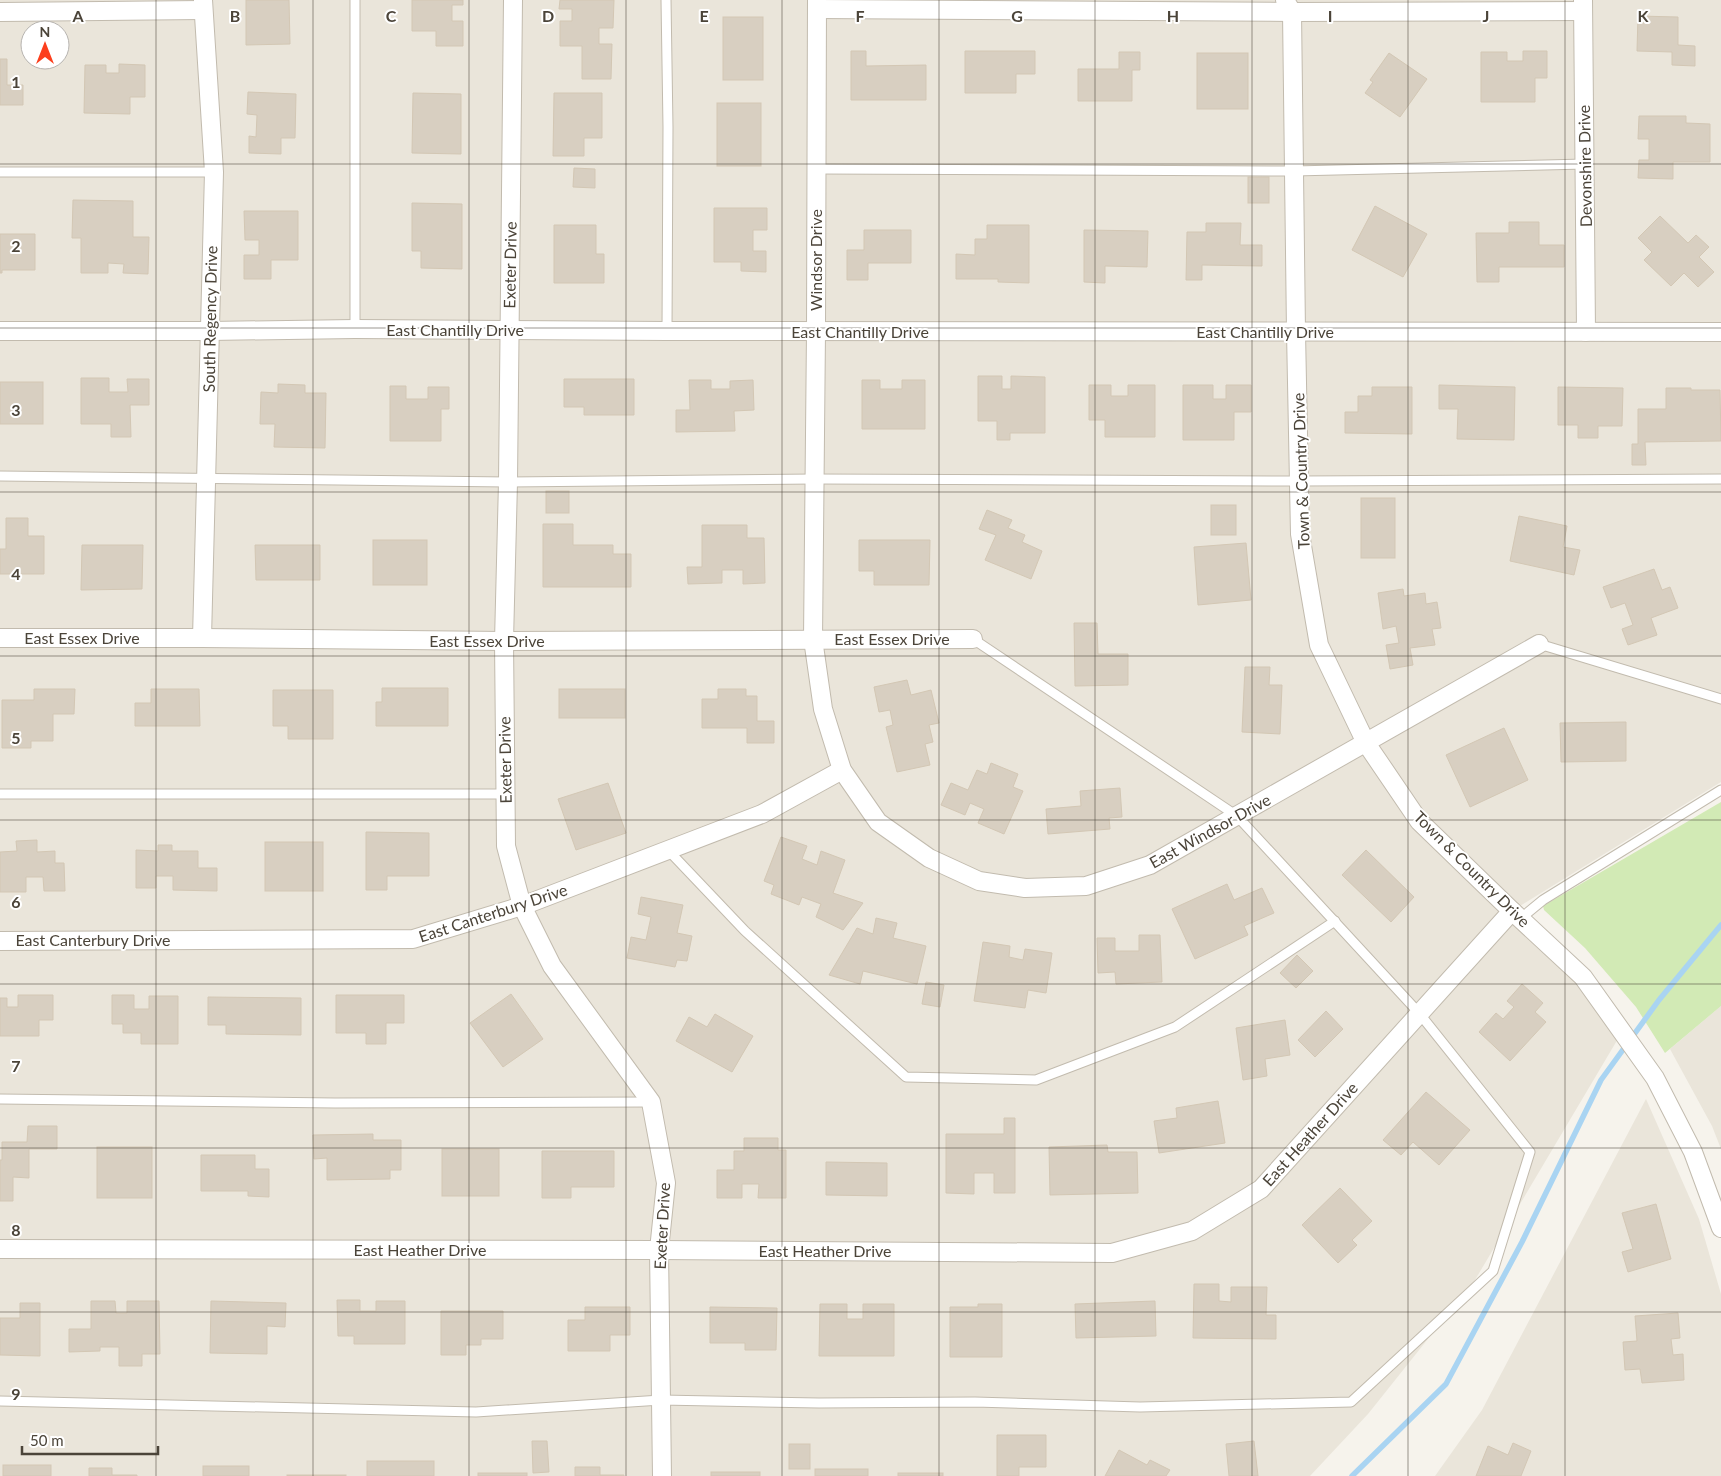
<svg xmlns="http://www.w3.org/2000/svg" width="1721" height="1476" viewBox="0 0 1721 1476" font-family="Lato,sans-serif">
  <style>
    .residential { fill: #eae5da; fill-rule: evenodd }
    .green { fill: #d2eab5 }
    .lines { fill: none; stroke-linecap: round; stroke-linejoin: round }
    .stream { stroke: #a9d4f2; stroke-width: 5.5 }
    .building { fill: #d8cfc1; stroke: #d3c7b4 }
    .lane-casing { stroke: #c2bbae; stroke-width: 11 }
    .street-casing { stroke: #c2bbae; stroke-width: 20 }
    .lane { stroke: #fff; stroke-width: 9 }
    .street { stroke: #fff; stroke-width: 18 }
    .grid { fill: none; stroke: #4b4439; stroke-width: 1; stroke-opacity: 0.55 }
    .labels { text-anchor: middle; stroke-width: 4; stroke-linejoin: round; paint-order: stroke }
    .street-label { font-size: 16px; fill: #4b4439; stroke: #fff }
    .grid-label { font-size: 16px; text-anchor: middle; font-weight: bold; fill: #4b4439; stroke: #fff; stroke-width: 4; stroke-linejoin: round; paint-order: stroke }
  </style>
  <rect width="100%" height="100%" fill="#f6f3ec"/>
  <!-- residential -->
  <g class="residential">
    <path d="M0,0H1721V782L1512,911L1622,1032L1475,1280L1368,1414L1310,1476H0ZM30,30H60V60H30Z"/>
    <polygon points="1721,1006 1721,1149 1712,1126 1670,1049"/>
    <polygon points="1646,1099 1699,1219 1721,1294 1721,1476 1435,1476 1482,1410"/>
  </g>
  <!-- green -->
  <polygon class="green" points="1721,802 1721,1006 1665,1053 1636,1007 1585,948 1544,910 1543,906"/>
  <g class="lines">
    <!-- stream -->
    <polyline class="stream" points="1352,1476 1446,1384 1522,1242 1601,1080 1659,1000 1721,925"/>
  </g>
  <!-- building -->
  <g class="building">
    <polygon points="246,0 289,0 290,44 246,45"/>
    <polygon points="412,0 463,0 463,5 452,5 452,21 463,21 463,46 436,46 436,31 412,31"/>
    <polygon points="560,0 614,0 613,28 599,28 599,44 612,44 611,79 582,79 582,46 560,46 560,21 572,21 572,9 559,9"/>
    <polygon points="1638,16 1678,17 1678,45 1695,46 1695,66 1672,65 1672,52 1637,51"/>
    <rect x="723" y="17" width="40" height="63"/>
    <polygon points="851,51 866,51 866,66 926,65 926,100 851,100"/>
    <polygon points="965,51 1035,51 1035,74 1016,74 1016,93 965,93"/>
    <polygon points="1523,51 1547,51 1547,78 1535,78 1535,102 1481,102 1481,52 1507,52 1507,61 1523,61"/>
    <polygon points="1119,52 1140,52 1140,70 1132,70 1132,101 1078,101 1078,69 1119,69"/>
    <rect x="1197" y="53" width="51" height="56"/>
    <polygon points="1389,53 1427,79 1400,117 1365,93 1373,82 1370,80"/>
    <polygon points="0,59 7,59 7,85 23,85 23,105 0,105"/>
    <polygon points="119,64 145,65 145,97 130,97 130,114 84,113 85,65 106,65 106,73 119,73"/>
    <polygon points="248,92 296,94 295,138 281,138 281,154 249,153 249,136 256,137 257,115 247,114"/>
    <polygon points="413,93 461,94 461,154 412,153"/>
    <polygon points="554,93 602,93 602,138 584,138 584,156 553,156"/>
    <rect x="717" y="103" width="44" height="63"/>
    <polygon points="1639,116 1686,116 1686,123 1710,124 1710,162 1673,162 1673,179 1638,178 1639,160 1649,160 1649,139 1638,139"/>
    <polygon points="574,168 595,169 595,188 573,187"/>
    <rect x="1248" y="177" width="21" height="26"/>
    <polygon points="73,200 133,201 133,237 149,237 148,274 123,273 124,264 108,263 108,273 81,273 81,238 72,238"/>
    <polygon points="412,203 462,204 462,269 421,268 421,251 412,251"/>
    <polygon points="1375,206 1427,234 1403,277 1352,250"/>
    <polygon points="714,208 767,208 767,230 753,230 753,251 766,251 766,272 741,271 741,262 714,262"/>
    <polygon points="244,211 298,211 298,260 271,260 271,279 244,279 244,255 259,255 259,240 245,240"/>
    <polygon points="1660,216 1688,243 1696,235 1709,247 1699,257 1714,272 1698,287 1684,273 1671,286 1644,260 1652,252 1638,238"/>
    <polygon points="1509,222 1539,222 1539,245 1564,245 1564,267 1499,267 1499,282 1477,282 1476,233 1509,233"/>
    <polygon points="1206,223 1241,223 1240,245 1262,245 1262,266 1202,265 1202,280 1186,280 1187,232 1206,232"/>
    <polygon points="554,225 596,225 596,254 604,254 604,283 554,283"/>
    <polygon points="987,225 1029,225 1029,283 998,282 998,279 956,279 956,254 975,255 975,239 987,239"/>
    <polygon points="864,230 911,230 911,263 868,263 868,280 847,280 847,250 864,250"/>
    <polygon points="1084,230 1148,231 1147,267 1105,266 1105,283 1084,282"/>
    <polygon points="0,234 35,234 35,270 2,270 2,273 0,273"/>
    <polygon points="978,376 1002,376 1002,389 1011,389 1011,376 1045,377 1045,433 1010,433 1010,440 997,440 997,421 978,421"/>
    <polygon points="81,378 109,378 109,392 128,392 127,379 149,379 149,405 130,405 131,437 111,437 111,424 81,424"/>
    <polygon points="564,379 634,379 634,415 584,415 584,407 564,407"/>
    <polygon points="689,380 711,380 711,389 730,389 730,381 753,380 754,410 734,411 735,431 676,432 676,410 690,410"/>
    <polygon points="862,380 880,380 880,389 902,389 902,380 925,380 925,429 862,429"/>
    <rect x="0" y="382" width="43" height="42"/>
    <polygon points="278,384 305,385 305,393 326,393 325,448 274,447 275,424 260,424 261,392 278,393"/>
    <polygon points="1089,385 1111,385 1111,396 1128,396 1128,385 1155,385 1155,437 1105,437 1105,420 1089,420"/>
    <polygon points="1183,385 1213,385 1213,399 1226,399 1226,385 1251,385 1251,412 1234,412 1234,440 1183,440"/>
    <polygon points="1439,385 1515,387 1514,440 1457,439 1458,409 1439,409"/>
    <polygon points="390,386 406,386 406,399 428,399 428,387 449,387 449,409 441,409 441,441 390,441"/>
    <polygon points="1372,387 1412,387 1412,434 1345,433 1345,412 1358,412 1358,396 1372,396"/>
    <polygon points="1558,387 1623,388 1622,426 1598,426 1598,438 1578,438 1578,425 1558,425"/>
    <polygon points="1666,388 1691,388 1691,390 1720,390 1721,441 1645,442 1646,465 1632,465 1632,444 1638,444 1638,409 1666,409"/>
    <rect x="546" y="491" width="23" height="22"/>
    <rect x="1361" y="498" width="34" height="60"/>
    <rect x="1211" y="505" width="25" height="30"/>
    <polygon points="987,510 1012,520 1008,528 1025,535 1022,542 1042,551 1031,579 985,560 996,535 979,529"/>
    <polygon points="1519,516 1567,526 1563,547 1580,550 1574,575 1510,561"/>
    <polygon points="6,518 28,518 28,536 44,536 44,574 0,574 0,549 6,549"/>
    <polygon points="543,524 573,524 573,545 613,545 613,554 631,554 631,587 543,587"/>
    <polygon points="702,525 747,525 747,538 764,538 765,583 743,584 743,570 722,570 722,583 688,584 687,567 702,567"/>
    <rect x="373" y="540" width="54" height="45"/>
    <polygon points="859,540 930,540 929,585 874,585 874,571 859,571"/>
    <polygon points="1246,543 1251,600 1198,605 1194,547"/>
    <polygon points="82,545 143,545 142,589 81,590"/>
    <polygon points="255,545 320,545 320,580 256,580"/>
    <polygon points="1654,569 1662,590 1670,587 1678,608 1651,618 1657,635 1628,645 1622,629 1633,625 1625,603 1611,608 1603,587"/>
    <polygon points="1403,589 1404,596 1425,593 1426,604 1437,602 1441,628 1432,629 1435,645 1410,648 1413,665 1390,669 1386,645 1399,643 1396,626 1383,629 1378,593"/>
    <polygon points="1074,623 1097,623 1098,654 1128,654 1128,685 1075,686"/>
    <polygon points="1245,667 1270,667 1269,685 1282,685 1280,734 1242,732"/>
    <polygon points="907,680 911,695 931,690 939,723 929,725 933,742 925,744 930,765 897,772 886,727 893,725 890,710 879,712 874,687"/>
    <polygon points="382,688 448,688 448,726 376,726 376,702 382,702"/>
    <polygon points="34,689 75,689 74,714 53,714 53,741 31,741 31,748 2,748 2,700 34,700"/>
    <polygon points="151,689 199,689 200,726 135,726 135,703 151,703"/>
    <rect x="559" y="689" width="66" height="29"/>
    <polygon points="718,689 746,689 746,696 757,696 757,721 774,721 774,743 747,743 747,728 702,728 702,699 718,699"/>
    <polygon points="273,690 333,690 333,739 288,739 288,726 273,726"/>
    <polygon points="1626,722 1626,761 1561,762 1560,723"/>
    <polygon points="1504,728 1528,780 1470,807 1446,755"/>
    <polygon points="991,763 1018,774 1013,787 1023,791 1004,834 978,823 984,809 970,803 965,815 941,805 951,783 968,790 977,770 987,774"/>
    <polygon points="608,783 626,833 576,850 558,799"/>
    <polygon points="1120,788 1122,817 1109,818 1110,829 1048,834 1046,809 1081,806 1080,791"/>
    <polygon points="366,832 429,833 429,876 387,876 387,890 366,890"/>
    <polygon points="781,837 807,846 802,859 817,865 821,851 845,860 833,893 863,903 843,930 816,917 821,904 802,897 799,905 771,894 774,885 764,881"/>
    <polygon points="37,840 37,852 55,851 55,863 64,863 65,891 44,891 43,877 26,877 26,892 0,892 0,852 17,851 16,841"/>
    <rect x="265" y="842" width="58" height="49"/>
    <polygon points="158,845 172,845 172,851 198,851 198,868 217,868 217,891 173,890 173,876 156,876 156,888 136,888 136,850 158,851"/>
    <polygon points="1366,850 1414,897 1391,922 1342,875"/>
    <polygon points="1227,884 1234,900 1262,888 1274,913 1244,926 1248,935 1195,959 1172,909"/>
    <polygon points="641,897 683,905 677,933 692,936 687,961 677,960 675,967 627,958 631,937 646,940 651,917 638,914"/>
    <polygon points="876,918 897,923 893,938 926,946 917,984 863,971 860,984 829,975 857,928 873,934"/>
    <polygon points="1139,935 1160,935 1162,982 1116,984 1115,972 1098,973 1097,938 1115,938 1115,951 1139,951"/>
    <polygon points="983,942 1010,946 1009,957 1023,960 1025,949 1052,953 1046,993 1028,990 1025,1008 974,1001"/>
    <polygon points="1297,955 1313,971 1296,988 1280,973"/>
    <polygon points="926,982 944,985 940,1007 922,1004"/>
    <polygon points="1522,984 1543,1003 1535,1012 1546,1022 1510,1061 1479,1032 1496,1013 1503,1019 1514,1007 1507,1001"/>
    <polygon points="511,994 543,1039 503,1067 470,1023"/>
    <polygon points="18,995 53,995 53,1020 39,1020 39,1036 0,1036 0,998 7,998 7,1007 18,1007"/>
    <polygon points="112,995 134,995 134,1009 149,1009 149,996 178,996 178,1044 141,1044 141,1033 123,1033 123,1024 112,1024"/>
    <polygon points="336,995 404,995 404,1023 386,1023 386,1044 366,1044 366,1033 336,1033"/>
    <polygon points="208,997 301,998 301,1035 226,1034 226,1025 208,1025"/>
    <polygon points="1326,1011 1343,1029 1315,1057 1298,1040"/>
    <polygon points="715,1014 753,1036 732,1072 676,1041 689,1017 707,1027"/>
    <polygon points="1285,1020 1290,1055 1265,1059 1267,1076 1243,1080 1236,1028"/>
    <polygon points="1426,1092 1470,1130 1439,1165 1413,1142 1401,1155 1383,1140"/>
    <polygon points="1218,1101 1225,1143 1159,1153 1154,1121 1177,1118 1176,1108"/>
    <polygon points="1004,1118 1015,1118 1015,1193 994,1193 994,1173 974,1173 974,1194 946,1193 946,1134 1004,1134"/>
    <polygon points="28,1126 57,1126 57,1149 29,1149 29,1178 13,1177 13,1201 0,1201 0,1160 2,1160 2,1142 27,1142"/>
    <polygon points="373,1134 373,1140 401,1140 401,1170 390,1170 390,1179 327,1180 327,1158 314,1159 313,1135"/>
    <polygon points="744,1138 778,1138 778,1150 786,1150 786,1198 758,1198 759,1184 742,1184 742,1198 717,1198 717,1170 734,1170 734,1151 744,1151"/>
    <polygon points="1107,1145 1108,1152 1137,1152 1138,1193 1050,1195 1049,1147"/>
    <rect x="97" y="1147" width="55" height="51"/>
    <rect x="442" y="1149" width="57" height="47"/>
    <polygon points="542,1151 614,1151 614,1187 571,1187 571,1198 542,1198"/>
    <polygon points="201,1155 255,1155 255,1169 269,1169 269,1197 248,1196 248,1191 201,1191"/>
    <polygon points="826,1162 887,1163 887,1196 826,1195"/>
    <polygon points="1340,1188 1372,1221 1352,1240 1357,1245 1338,1263 1302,1225"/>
    <polygon points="1656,1204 1671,1259 1628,1272 1622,1252 1633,1249 1622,1213"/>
    <polygon points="1194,1284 1219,1284 1219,1301 1231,1302 1231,1287 1267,1287 1266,1315 1276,1315 1276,1339 1193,1338"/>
    <polygon points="337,1300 360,1300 360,1311 376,1311 376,1301 405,1301 405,1344 354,1344 354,1336 338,1336"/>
    <polygon points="91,1301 115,1301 116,1313 127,1313 127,1301 159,1301 160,1354 142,1354 142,1366 119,1366 119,1347 100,1347 100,1351 69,1352 69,1329 91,1329"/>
    <polygon points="211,1301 286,1303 285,1327 267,1326 267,1354 210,1353"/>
    <polygon points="1155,1301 1156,1336 1076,1338 1075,1304"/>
    <polygon points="20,1303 40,1303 40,1356 0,1355 0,1318 20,1318"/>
    <polygon points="820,1304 847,1304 847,1319 863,1319 863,1304 894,1304 894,1356 819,1356"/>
    <polygon points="978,1304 1002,1304 1002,1357 950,1357 950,1307 978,1307"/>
    <polygon points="585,1307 630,1307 630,1335 610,1335 610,1351 568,1351 568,1320 585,1320"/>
    <polygon points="710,1307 777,1308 776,1350 745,1350 745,1343 710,1343"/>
    <polygon points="441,1311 503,1311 503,1339 481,1339 481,1345 466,1345 466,1355 441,1355"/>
    <polygon points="1678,1313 1680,1338 1671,1339 1673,1355 1683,1354 1684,1380 1642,1383 1640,1369 1625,1370 1623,1342 1637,1341 1635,1316"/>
    <polygon points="997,1435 1046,1435 1046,1467 1019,1467 1019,1476 997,1476"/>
    <polygon points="532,1441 547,1441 549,1472 533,1473"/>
    <polygon points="1254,1441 1258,1476 1229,1476 1226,1444"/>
    <polygon points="1513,1443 1531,1451 1521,1476 1476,1476 1488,1446 1508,1455"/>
    <rect x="789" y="1444" width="21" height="25"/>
    <polygon points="1119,1450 1147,1465 1150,1460 1170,1470 1166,1476 1105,1476"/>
    <rect x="367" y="1461" width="67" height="15"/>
    <rect x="3" y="1465" width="48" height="11"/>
    <rect x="203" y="1466" width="46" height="10"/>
    <polygon points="575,1467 600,1467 600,1475 624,1475 624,1476 575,1476"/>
    <polygon points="89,1468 112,1468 112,1475 137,1475 137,1476 89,1476"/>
    <rect x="815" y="1469" width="53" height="7"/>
    <rect x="711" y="1472" width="49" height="4"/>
    <rect x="478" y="1473" width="49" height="3"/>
    <rect x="898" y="1473" width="45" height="3"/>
    <rect x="287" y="1475" width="59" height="1"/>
  </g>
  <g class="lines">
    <!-- lane casing -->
    <g class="lane-casing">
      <g id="lane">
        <polyline points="666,0 668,127 667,331"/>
        <polyline points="817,169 1294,171 1585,164"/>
        <polyline points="0,172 214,172"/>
        <polyline points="355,329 355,0"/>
        <polyline points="0,476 508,482 815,479 1299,481 1721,479"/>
        <polyline points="1539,644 1721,699"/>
        <polyline points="0,794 506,794"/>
        <polyline points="668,850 745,931 906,1077 1036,1080 1175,1027 1335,921"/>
        <polyline points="1520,919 1543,900 1721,790"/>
        <polyline points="0,1099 335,1103 651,1102"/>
        <polyline points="0,1401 476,1412 661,1400 819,1403 975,1402 1140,1407 1351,1402 1493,1271 1530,1152 1419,1013 1237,816 973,639"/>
      </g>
    </g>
    <!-- street casing -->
    <g class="street-casing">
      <g id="street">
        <polyline points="513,0 508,482 504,641 506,846 522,906 552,966 651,1102 666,1183 659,1250 662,1476"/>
        <polyline points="817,0 816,332 813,639 823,709 842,770 878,822 929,858 979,881 1025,888 1086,886 1150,865 1539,644"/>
        <polyline points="1285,0 1292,12 1296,332 1300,534 1319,645 1366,743 1419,821 1512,911 1583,977 1655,1078 1693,1152 1721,1228"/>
        <polyline points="1583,0 1586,332"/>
        <polyline points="817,9 1292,12 1583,11"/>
        <polyline points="0,12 203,10"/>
        <polyline points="0,331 210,331 355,329 667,331 1721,332"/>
        <polyline points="0,638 202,638 504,641 973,639"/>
        <polyline points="202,638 214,172 203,0"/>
        <polyline points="0,941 413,939 522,906 762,814 842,770"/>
        <polyline points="0,1249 659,1250 1112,1253 1192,1231 1261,1189 1512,911"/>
      </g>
    </g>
    <!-- lane -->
    <use href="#lane" class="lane"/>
    <!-- street -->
    <use href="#street" class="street"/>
  </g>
  <!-- grid -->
  <path class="grid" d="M156,0V1476M313,0V1476M469,0V1476M626,0V1476M782,0V1476M939,0V1476M1095,0V1476M1252,0V1476M1408,0V1476M1565,0V1476M0,164H1721M0,328H1721M0,492H1721M0,656H1721M0,820H1721M0,984H1721M0,1148H1721M0,1312H1721"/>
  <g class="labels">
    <!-- street labels -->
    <g class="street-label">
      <text transform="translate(1585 166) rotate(-91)" y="6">Devonshire Drive</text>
      <text transform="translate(816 260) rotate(-90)" y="6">Windsor Drive</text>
      <text transform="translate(510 265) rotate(-89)" y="6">Exeter Drive</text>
      <text transform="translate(210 319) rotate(-89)" y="6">South Regency Drive</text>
      <text x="455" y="336">East Chantilly Drive</text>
      <text x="860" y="338">East Chantilly Drive</text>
      <text x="1265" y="338">East Chantilly Drive</text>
      <text transform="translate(1301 471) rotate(-92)" y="6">Town &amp; Country Drive</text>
      <text x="82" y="644">East Essex Drive</text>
      <text x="892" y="645">East Essex Drive</text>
      <text x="487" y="647">East Essex Drive</text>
      <text transform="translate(505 760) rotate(-91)" y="6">Exeter Drive</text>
      <text transform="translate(1210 831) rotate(-29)" y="6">East Windsor Drive</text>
      <text transform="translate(1472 869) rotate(45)" y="6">Town &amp; Country Drive</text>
      <text transform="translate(493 913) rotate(-18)" y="6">East Canterbury Drive</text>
      <text x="93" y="946">East Canterbury Drive</text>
      <text transform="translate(1310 1134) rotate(-48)" y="6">East Heather Drive</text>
      <text transform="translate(662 1226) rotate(-87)" y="6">Exeter Drive</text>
      <text x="420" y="1256">East Heather Drive</text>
      <text x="825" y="1257">East Heather Drive</text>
    </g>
  </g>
  <g class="grid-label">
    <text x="78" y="22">A</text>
    <text x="235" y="22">B</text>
    <text x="391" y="22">C</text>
    <text x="548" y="22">D</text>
    <text x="704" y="22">E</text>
    <text x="860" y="22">F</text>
    <text x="1017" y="22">G</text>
    <text x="1173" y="22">H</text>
    <text x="1330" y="22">I</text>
    <text x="1486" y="22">J</text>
    <text x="1643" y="22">K</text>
    <text x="16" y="88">1</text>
    <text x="16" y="252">2</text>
    <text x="16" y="416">3</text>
    <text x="16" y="580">4</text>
    <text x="16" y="744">5</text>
    <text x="16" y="908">6</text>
    <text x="16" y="1072">7</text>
    <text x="16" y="1236">8</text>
    <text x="16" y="1400">9</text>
  </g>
  <!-- north arrow -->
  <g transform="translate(45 45)"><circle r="24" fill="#ffffff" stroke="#b7b4b0"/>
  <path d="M0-4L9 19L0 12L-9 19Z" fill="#fc3f1d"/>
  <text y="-8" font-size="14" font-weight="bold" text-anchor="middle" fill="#4b4439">N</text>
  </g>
  <!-- scale -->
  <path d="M22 1446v8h136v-8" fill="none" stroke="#4b4439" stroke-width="2.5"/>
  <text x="30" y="1446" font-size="15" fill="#4b4439" stroke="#ffffff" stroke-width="4" paint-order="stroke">50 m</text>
</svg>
